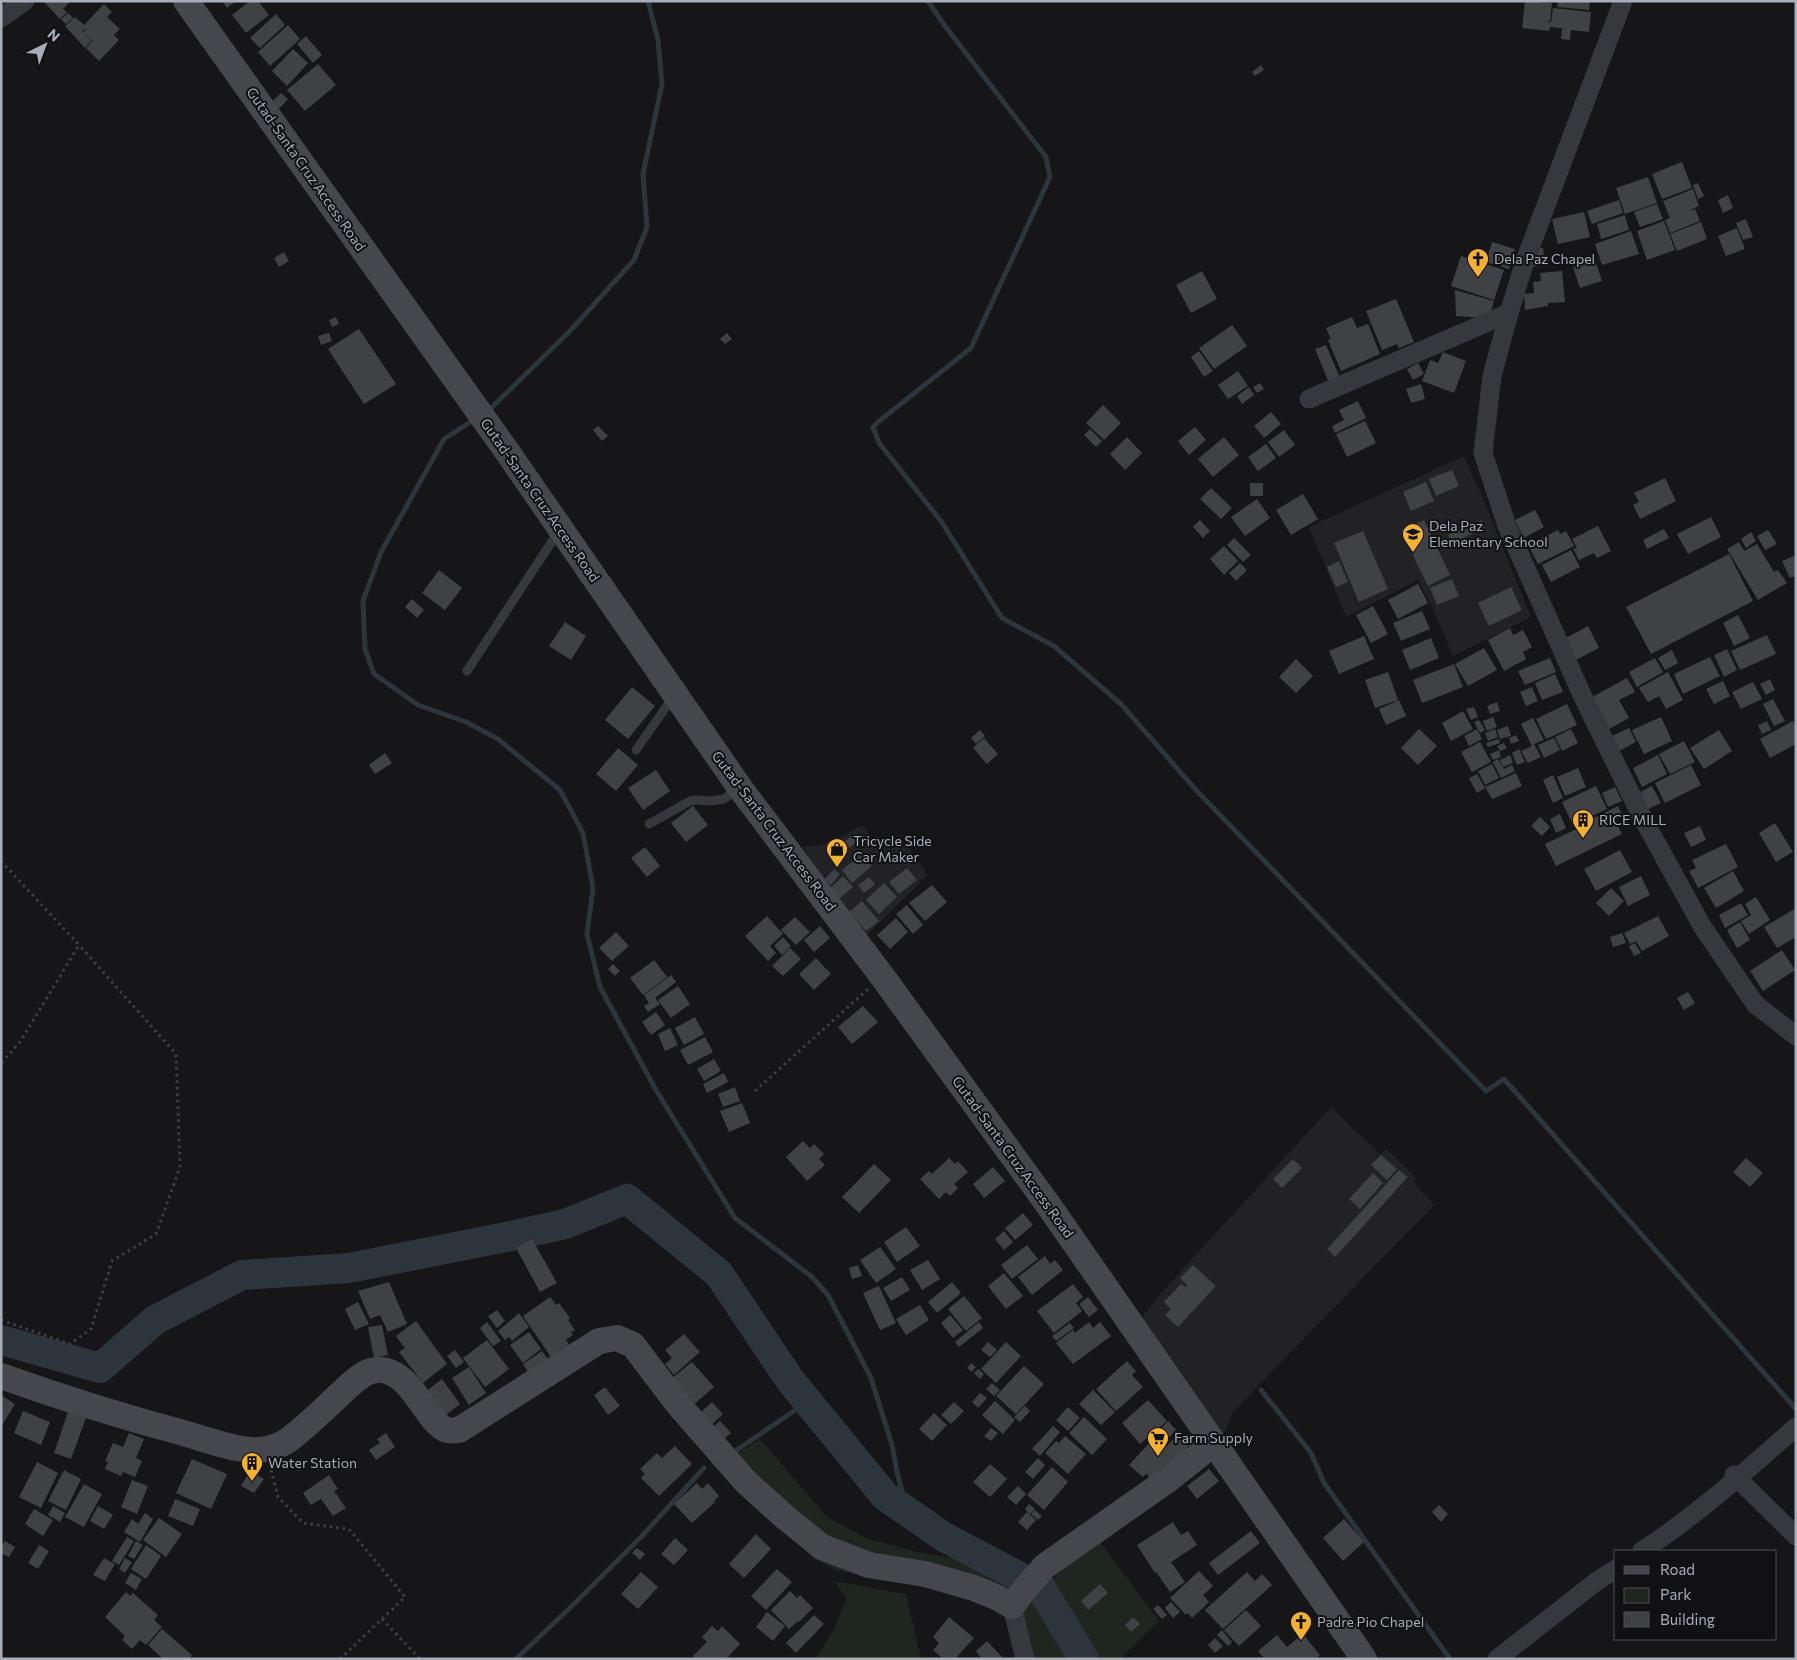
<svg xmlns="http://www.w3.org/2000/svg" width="1797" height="1660" viewBox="0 0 1797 1660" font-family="Commissioner,sans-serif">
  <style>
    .built { fill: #222225 }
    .green { fill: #1e261f }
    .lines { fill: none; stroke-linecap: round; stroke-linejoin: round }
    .stream { stroke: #2c353c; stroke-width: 5 }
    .river { stroke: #2c353c; stroke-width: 30 }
    .building { fill: #404145 }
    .path { stroke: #3d3f44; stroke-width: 3; stroke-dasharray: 2.5 4; stroke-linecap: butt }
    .lane { stroke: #37383d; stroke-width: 9 }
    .street { stroke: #37383d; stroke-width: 19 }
    .secondary { stroke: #45474d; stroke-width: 26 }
    .labels { text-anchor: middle; stroke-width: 4; stroke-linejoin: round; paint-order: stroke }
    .street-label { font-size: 14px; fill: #a8adb8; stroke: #111113 }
    .poi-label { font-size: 14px; fill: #a8adb8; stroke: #111113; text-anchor: start }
  </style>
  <rect width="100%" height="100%" fill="#161618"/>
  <!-- built -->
  <g class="built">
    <polygon points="1464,456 1484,501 1531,617 1453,656 1431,604 1418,580 1346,617 1309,527"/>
    <polygon points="862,825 880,847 907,846 928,875 866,936 826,884 802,847 823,845 834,841"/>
    <polygon points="1331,1107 1380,1154 1387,1149 1416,1178 1414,1183 1434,1205 1233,1412 1223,1435 1138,1323 1159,1295"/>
  </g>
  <!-- green -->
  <g class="green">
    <polygon points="760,1439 827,1517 866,1538 917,1552 958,1559 1022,1585 1006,1606 909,1584 836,1570 813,1558 731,1482 719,1466"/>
    <polygon points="1100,1542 1159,1621 1120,1659 1098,1659 1094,1655 1050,1582 1065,1565"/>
    <polygon points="833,1581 906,1594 921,1659 815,1659 832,1633 847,1598"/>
    <polygon points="1034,1598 1072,1659 1029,1659 1014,1620"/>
  </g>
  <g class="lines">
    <!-- stream -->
    <g class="stream">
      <polyline points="928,1 945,26 1046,157 1050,177 971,348 878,422 873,427 879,443 941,521 1002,618 1054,646 1121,704 1196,790 1486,1091 1504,1079 1796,1409"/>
      <polyline points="488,411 570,331 634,260 647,227 643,174 662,84 658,40 648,1"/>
      <polyline points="475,419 444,439 381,552 363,601 365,649 374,674 418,705 466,722 498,739 560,790 583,833 593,888 587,934 600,987 656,1090 735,1218 811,1276 828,1295 871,1378 892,1445 897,1472 905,1502 921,1521"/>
      <polyline points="1261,1390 1311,1453 1324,1483 1450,1659"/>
      <polyline points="731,1454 807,1402"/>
      <polyline points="516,1659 574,1604 641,1537 704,1468"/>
    </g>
    <!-- river -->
    <polyline class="river" points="1,1340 100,1368 155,1320 242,1275 349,1268 506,1237 565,1224 627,1199 719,1274 790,1380 885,1496 944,1537 1041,1588 1084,1659"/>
  </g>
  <!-- building -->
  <g class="building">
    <polygon points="43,1 71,1 63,9 67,12 60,19"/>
    <polygon points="222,1 236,1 227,8"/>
    <polygon points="250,1 258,1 269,15 246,33 232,15"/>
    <polygon points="1525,1 1552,3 1550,21 1544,21 1551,22 1553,8 1591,12 1589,32 1571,30 1570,40 1561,39 1562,29 1568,29 1550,27 1549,31 1522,28"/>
    <polygon points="1558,1 1590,1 1589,10 1557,7"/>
    <polygon points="104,4 112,12 107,17 120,29 114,35 119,40 99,61 86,48 94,39 92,41 83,32 87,28 82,31 91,41 85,48 65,26 75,17 84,25"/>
    <polygon points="68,13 73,18 66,24 61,19"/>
    <polygon points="276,14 285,25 260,48 250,38"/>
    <polygon points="288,25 300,39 270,66 258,52"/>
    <polygon points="306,36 322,55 313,63 297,44"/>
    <polygon points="293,49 308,63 287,86 272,71"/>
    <polygon points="318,64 336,85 305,111 287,90"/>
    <polygon points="1261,65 1264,70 1255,76 1252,72"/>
    <polygon points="281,93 288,99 279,109 272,102"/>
    <polygon points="1682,162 1692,188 1662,199 1652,174"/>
    <polygon points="1648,177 1657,203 1625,214 1616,188"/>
    <polygon points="1698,183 1704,196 1698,199 1693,185"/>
    <polygon points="1693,189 1699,206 1688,211 1695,209 1700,221 1670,233 1665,220 1670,218 1663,201"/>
    <polygon points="1728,195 1733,208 1723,213 1718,200"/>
    <polygon points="1619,200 1623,213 1592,224 1587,211"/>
    <polygon points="1657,204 1663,219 1640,227 1634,212"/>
    <polygon points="1584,212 1590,237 1558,244 1552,219"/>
    <polygon points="1625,215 1629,230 1601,239 1597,224"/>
    <polygon points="1746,219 1753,237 1743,240 1736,223"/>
    <polygon points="1664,221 1675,250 1647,260 1637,231"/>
    <polygon points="1701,222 1707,239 1677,251 1670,234"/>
    <polygon points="1737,228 1745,249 1726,256 1718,236"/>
    <polygon points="1631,231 1639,254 1602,265 1595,244"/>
    <polygon points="1492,242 1515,249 1509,269 1486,262"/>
    <polygon points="1543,248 1545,265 1533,267 1530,249"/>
    <polygon points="284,252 289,261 279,267 274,258"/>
    <polygon points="1461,256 1504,270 1494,300 1451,286"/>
    <polygon points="1595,260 1602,281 1580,288 1573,267"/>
    <polygon points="1202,271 1217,299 1191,313 1176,285"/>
    <polygon points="1562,271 1565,302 1548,303 1548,306 1525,310 1524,294 1534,293 1533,282 1541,281 1540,273"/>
    <polygon points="1455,290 1494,301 1489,318 1456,316"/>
    <polygon points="1396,299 1414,342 1399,348 1397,344 1382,350 1366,311"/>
    <polygon points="336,317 339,324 332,327 329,320"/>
    <polygon points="1352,317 1357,328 1368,324 1380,354 1341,371 1328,340 1331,339 1326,328"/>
    <polygon points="1232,325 1247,346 1214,369 1199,348"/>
    <polygon points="359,329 396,384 364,404 328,349"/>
    <polygon points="329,333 332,341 321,345 318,336"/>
    <polygon points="727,333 732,339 725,344 720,339"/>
    <polygon points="1326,345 1341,380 1330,385 1315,349"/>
    <polygon points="1199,351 1213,371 1204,377 1191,357"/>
    <polygon points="1443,352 1466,361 1454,393 1422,381 1430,360 1438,363"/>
    <polygon points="1418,363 1424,374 1413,380 1407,369"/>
    <polygon points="1238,371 1248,386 1228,399 1218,385"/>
    <polygon points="1260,383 1264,389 1257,393 1253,387"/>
    <polygon points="1421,384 1425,399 1411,403 1406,389"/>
    <polygon points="1249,387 1254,395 1242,404 1237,396"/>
    <polygon points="1358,401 1366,418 1335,433 1332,426 1344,420 1339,410"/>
    <polygon points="1103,405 1121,423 1104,440 1086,423"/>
    <polygon points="1271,412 1281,424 1264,438 1254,426"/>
    <polygon points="1365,421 1376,443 1347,457 1336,434"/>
    <polygon points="598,426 608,436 602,441 593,430"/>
    <polygon points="1195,427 1206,440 1189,455 1178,441"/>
    <polygon points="1090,429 1102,441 1096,447 1084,435"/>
    <polygon points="1284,430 1295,445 1279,457 1268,442"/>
    <polygon points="1127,437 1142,453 1125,470 1110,454"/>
    <polygon points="1224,437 1239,455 1213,477 1198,459"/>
    <polygon points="1266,444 1276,458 1258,471 1248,457"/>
    <polygon points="1452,470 1459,486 1436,496 1429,479"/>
    <polygon points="1665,478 1676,501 1640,519 1633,505 1639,502 1634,493"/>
    <polygon points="1426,482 1434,501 1411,511 1403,492"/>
    <rect x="1250" y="483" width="13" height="13"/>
    <polygon points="1211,488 1232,508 1221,519 1200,499"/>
    <polygon points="1303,494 1318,519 1291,535 1276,510"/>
    <polygon points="1257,499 1270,518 1245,536 1231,517"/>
    <polygon points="1535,510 1544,527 1524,538 1515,520"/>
    <polygon points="1711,517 1721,537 1688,554 1677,534"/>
    <polygon points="1200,520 1210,531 1203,538 1193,527"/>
    <polygon points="1424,520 1450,575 1428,586 1401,531"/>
    <polygon points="1482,520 1485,528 1452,543 1448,535"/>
    <polygon points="1598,526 1611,551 1597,558 1594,553 1579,560 1573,549 1577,548 1572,539"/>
    <polygon points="1664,529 1669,538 1647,549 1643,540"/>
    <polygon points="1558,530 1560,534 1566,531 1574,546 1538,564 1528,545"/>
    <polygon points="1768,530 1777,544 1765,550 1757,536"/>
    <polygon points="1363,531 1388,589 1359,602 1334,543"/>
    <polygon points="1751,532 1756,541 1746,548 1741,539"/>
    <polygon points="1234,538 1251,555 1243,562 1227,545"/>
    <polygon points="1739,542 1744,551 1757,544 1774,572 1778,570 1787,583 1758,600 1727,549"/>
    <polygon points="1224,546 1238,561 1224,575 1210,559"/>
    <polygon points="1571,550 1580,567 1551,582 1542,565"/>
    <polygon points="1729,554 1753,601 1651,654 1626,607"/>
    <polygon points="1796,555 1796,576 1790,578 1782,561"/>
    <polygon points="1339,561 1348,582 1336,587 1327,567"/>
    <polygon points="1240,563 1247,570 1236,581 1229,573"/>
    <polygon points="439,570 462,588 445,610 422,593"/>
    <polygon points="1452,579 1459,596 1437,605 1430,588"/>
    <polygon points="1418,584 1428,603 1398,619 1388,600"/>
    <polygon points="1511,587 1522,610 1489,626 1478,603"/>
    <polygon points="412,599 424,610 417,618 405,607"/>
    <polygon points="1373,606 1388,634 1371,643 1356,615"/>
    <polygon points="1422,611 1430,629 1401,641 1393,623"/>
    <polygon points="1738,615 1750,638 1734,646 1723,623"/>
    <polygon points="565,622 586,636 571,660 549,646"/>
    <polygon points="1588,626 1599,648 1574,661 1562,640"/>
    <polygon points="1510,628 1513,635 1523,630 1532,647 1523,652 1526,659 1504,671 1488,640"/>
    <polygon points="1767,635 1776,654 1740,670 1731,651"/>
    <polygon points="1364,636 1374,659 1339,674 1329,651"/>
    <polygon points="1431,638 1439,658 1410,670 1402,650"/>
    <polygon points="1484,648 1497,670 1468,686 1455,664"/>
    <polygon points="1727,649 1737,670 1724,677 1714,655"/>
    <polygon points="1672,650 1678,663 1665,670 1658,658"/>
    <polygon points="1710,657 1720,676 1683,694 1674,674"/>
    <polygon points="1550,658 1556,672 1525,685 1518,671"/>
    <polygon points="1655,658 1663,672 1637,687 1629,672"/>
    <polygon points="1296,659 1313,676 1296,693 1279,677"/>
    <polygon points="1454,664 1463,687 1422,703 1413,680"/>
    <polygon points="1388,672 1398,700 1375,708 1365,680"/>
    <polygon points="1668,672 1683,700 1666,709 1659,696 1648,702 1639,688"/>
    <polygon points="1555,674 1563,692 1542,700 1535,683"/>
    <polygon points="1627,678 1635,692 1619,700 1629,718 1609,729 1592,697"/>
    <polygon points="1770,679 1775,690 1766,695 1760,684"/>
    <polygon points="1723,681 1730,696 1714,704 1706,689"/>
    <polygon points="1753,682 1762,699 1741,709 1732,692"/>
    <polygon points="632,687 655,706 628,739 605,720"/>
    <polygon points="1532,687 1538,701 1526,706 1520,692"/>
    <polygon points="1773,699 1785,721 1774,726 1763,704"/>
    <polygon points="1399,700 1406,716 1386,725 1379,709"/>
    <polygon points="1497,702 1500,711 1490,714 1487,706"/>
    <polygon points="1567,704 1577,725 1546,739 1536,719"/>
    <polygon points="1474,707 1478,717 1471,720 1466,709"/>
    <polygon points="1463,711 1473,729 1451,741 1442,723"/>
    <polygon points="1493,717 1497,727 1487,731 1483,721"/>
    <polygon points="1661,717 1672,741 1644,754 1632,730"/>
    <polygon points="1533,718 1544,740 1534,744 1541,757 1528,763 1521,751 1532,746 1521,724"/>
    <polygon points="1479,720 1485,730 1480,733 1474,722"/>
    <polygon points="1767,721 1771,730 1762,734 1758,725"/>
    <polygon points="1793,721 1796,726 1796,744 1770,758 1760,739"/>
    <polygon points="1508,726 1511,736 1500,739 1497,730"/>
    <polygon points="1629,728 1636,742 1619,751 1612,736"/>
    <polygon points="1419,729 1437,746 1418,765 1401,748"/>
    <polygon points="1477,729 1482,739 1469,746 1464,736"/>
    <polygon points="1495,729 1498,737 1488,741 1485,733"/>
    <polygon points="1571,729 1578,743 1562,751 1555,737"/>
    <polygon points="980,730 985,736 976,744 971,738"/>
    <polygon points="1719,730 1732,751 1704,769 1690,748"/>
    <polygon points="1516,735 1519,741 1511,744 1509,738"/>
    <polygon points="984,738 998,754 987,764 973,748"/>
    <polygon points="1554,738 1560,750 1544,758 1538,745"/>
    <polygon points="1499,739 1500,743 1488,747 1486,743"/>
    <polygon points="1684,741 1695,762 1670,774 1659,754"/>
    <polygon points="1480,742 1491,762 1472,772 1461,752"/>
    <polygon points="1504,743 1507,748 1500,751 1497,746"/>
    <polygon points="618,748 638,765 616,791 596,774"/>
    <polygon points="1519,749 1525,762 1517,765 1512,753"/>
    <polygon points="1499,750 1501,757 1493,760 1490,754"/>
    <polygon points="385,753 392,763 375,774 369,765"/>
    <polygon points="1510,755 1513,763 1503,767 1500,760"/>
    <polygon points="1658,755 1667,774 1642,787 1633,768"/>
    <polygon points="1498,759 1504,769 1512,765 1515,771 1501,778 1493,762"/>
    <polygon points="1492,764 1499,778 1485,785 1478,771"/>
    <polygon points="1691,765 1701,785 1665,803 1655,783"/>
    <polygon points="1578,768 1586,787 1565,796 1557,777"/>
    <polygon points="656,770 670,791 643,810 628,788"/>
    <polygon points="1516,773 1522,786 1492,799 1485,787"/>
    <polygon points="1477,774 1485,788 1477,793 1469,778"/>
    <polygon points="1553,775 1563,798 1553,803 1543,780"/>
    <polygon points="1596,786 1607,809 1573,825 1562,802"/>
    <polygon points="1652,786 1661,803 1648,809 1640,792"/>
    <polygon points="1615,787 1622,801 1608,807 1602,793"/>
    <polygon points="693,806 708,825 686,842 671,823"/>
    <polygon points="1618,806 1623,816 1615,820 1622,834 1556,866 1545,844 1583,826 1582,824"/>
    <polygon points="1560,814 1566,828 1556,833 1550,819"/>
    <polygon points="1540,817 1550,827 1542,836 1531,826"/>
    <polygon points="1775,823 1793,852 1776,862 1759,833"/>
    <polygon points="1700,826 1706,840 1691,847 1684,833"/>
    <polygon points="855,833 860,839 850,848 844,842"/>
    <polygon points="840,840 848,849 840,856 832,848"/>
    <polygon points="1726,844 1738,867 1698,888 1689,871 1696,868 1692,860"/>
    <polygon points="645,847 660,866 647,877 631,858"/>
    <polygon points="1620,850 1632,872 1596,891 1584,869"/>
    <polygon points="862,854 872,866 852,883 842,870"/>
    <polygon points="907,868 917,880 899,894 889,882"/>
    <polygon points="834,869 840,874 831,885 825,879"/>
    <polygon points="1733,871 1744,891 1716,908 1704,888"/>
    <polygon points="843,876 853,887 839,899 830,888"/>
    <polygon points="1641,876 1650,895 1628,906 1619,887"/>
    <polygon points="869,877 875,884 864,893 858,885"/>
    <polygon points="884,883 897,897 879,914 866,900"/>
    <polygon points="932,885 947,902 925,921 909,903"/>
    <polygon points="1611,888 1624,901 1609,916 1596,903"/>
    <polygon points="1756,897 1770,920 1749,934 1741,921 1751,915 1745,904"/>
    <polygon points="862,901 879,921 866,931 849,912"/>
    <polygon points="1741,903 1748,915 1725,928 1719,915"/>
    <polygon points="907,905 923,925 913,934 896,914"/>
    <polygon points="1796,908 1796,937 1777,948 1764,927"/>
    <polygon points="767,916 783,934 770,946 776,953 768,961 745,936"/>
    <polygon points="1658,916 1669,936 1642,951 1636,941 1630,944 1624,933"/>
    <polygon points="795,917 810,932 796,945 781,930"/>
    <polygon points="896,918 908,932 890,949 877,935"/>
    <polygon points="1740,922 1750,940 1737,948 1727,930"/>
    <polygon points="820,926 830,938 814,952 804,940"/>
    <polygon points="616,932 629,946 612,961 599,948"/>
    <polygon points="1622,933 1626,943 1613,947 1610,937"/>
    <polygon points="783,937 791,946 782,955 774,946"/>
    <polygon points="1635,943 1641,953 1634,956 1629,946"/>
    <polygon points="790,948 801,959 783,976 772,966"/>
    <polygon points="1782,950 1795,970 1763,991 1750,971"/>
    <polygon points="816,958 831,974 814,990 799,974"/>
    <polygon points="654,960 667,977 643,995 630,978"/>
    <polygon points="613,964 620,971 615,976 608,969"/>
    <polygon points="671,975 676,982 655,998 660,1004 648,1012 644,1006 649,1003 644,995"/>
    <polygon points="678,986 690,1004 671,1018 658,1000"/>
    <polygon points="1688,992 1695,1003 1684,1010 1677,998"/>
    <polygon points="863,1006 878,1022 852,1044 838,1027"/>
    <polygon points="656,1012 665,1025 651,1035 642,1022"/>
    <polygon points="695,1017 704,1034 684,1045 675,1028"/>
    <polygon points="670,1028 678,1045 665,1051 658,1034"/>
    <polygon points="705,1037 713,1052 688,1065 680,1050"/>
    <polygon points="714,1059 721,1071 704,1081 697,1069"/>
    <polygon points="724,1073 728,1082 707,1093 703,1084"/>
    <polygon points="735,1087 740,1101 723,1107 718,1094"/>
    <polygon points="742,1103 750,1123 729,1132 720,1111"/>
    <polygon points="803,1141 810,1148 814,1144 824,1154 819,1159 825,1165 807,1181 786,1157"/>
    <polygon points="1381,1155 1397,1169 1387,1180 1371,1165"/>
    <polygon points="949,1158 955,1164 958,1161 968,1172 954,1184 958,1188 950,1196 946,1192 939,1199 920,1179 929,1171 932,1174"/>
    <polygon points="1746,1158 1763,1173 1750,1187 1733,1172"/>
    <polygon points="1293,1159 1302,1168 1282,1188 1273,1179"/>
    <polygon points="874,1164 891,1180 859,1213 842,1197"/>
    <polygon points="993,1167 1005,1181 984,1198 973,1184"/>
    <polygon points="1399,1170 1408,1177 1335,1257 1327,1249"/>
    <polygon points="1373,1173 1383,1183 1360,1209 1349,1199"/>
    <polygon points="1023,1213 1033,1225 1015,1240 1005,1228"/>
    <polygon points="906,1227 920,1246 897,1262 884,1242"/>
    <polygon points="1004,1231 1013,1242 1004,1250 995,1239"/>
    <polygon points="532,1239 557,1283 540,1292 516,1248"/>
    <polygon points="1027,1245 1038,1259 1012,1279 1001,1265"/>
    <polygon points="880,1247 896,1269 876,1283 860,1260"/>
    <polygon points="1045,1256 1050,1264 1055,1260 1063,1270 1032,1295 1018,1277"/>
    <polygon points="928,1260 940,1279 922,1290 910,1270"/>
    <polygon points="858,1265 862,1276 852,1279 849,1268"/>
    <polygon points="1193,1265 1216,1286 1178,1327 1165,1315 1171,1309 1164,1302 1181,1284 1185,1287 1187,1285 1180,1278"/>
    <polygon points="1004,1273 1023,1296 1006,1309 988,1286"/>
    <polygon points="902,1277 910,1290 891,1301 883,1288"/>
    <polygon points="389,1282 407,1324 388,1332 380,1315 370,1319 358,1291"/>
    <polygon points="952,1282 961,1293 937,1313 928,1302"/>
    <polygon points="1073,1284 1083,1297 1076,1303 1082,1311 1054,1333 1037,1311"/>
    <polygon points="879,1286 896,1323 880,1330 863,1293"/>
    <polygon points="964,1296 982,1318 966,1331 948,1309"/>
    <polygon points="550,1297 556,1305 559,1303 570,1318 568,1320 575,1330 571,1332 573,1335 566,1340 569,1344 551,1357 523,1316"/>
    <polygon points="1088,1297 1098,1310 1089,1317 1079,1304"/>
    <polygon points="358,1302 369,1324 355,1330 345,1309"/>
    <polygon points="920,1305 929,1320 906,1335 896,1319"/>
    <polygon points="497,1310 505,1321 497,1328 488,1316"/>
    <polygon points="519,1313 529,1327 512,1341 509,1337 505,1340 498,1331"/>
    <polygon points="950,1315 963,1330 953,1338 941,1323"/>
    <polygon points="416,1321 447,1364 423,1383 399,1352 405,1348 396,1336"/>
    <polygon points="487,1322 501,1341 493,1346 480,1328"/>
    <polygon points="979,1322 983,1328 959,1347 955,1342"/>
    <polygon points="1089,1322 1093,1328 1100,1322 1111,1336 1073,1364 1056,1343 1073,1330 1075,1333"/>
    <polygon points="1070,1323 1074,1328 1056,1341 1052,1336"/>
    <polygon points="382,1325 388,1355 374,1358 368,1327"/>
    <polygon points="529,1332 541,1349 523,1363 510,1345"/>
    <polygon points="684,1334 700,1352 674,1375 665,1364 672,1358 665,1350"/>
    <polygon points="487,1340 509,1369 485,1387 463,1358"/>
    <polygon points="988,1342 997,1350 990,1357 981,1350"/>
    <polygon points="1006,1342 1021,1356 996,1383 981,1369"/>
    <polygon points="455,1350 464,1362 456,1368 447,1356"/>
    <polygon points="542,1351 548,1359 528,1372 523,1364"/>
    <polygon points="1127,1361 1136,1371 1132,1375 1143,1387 1116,1411 1096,1389"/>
    <polygon points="692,1362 714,1387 693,1405 671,1379"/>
    <polygon points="971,1363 976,1367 972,1372 967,1368"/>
    <polygon points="1024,1366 1044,1384 1016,1414 996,1396"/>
    <polygon points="469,1367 486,1393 469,1405 452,1378"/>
    <polygon points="978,1369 984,1374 980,1379 974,1373"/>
    <polygon points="442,1379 460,1404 443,1417 425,1392"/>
    <polygon points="992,1383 1000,1390 994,1396 986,1389"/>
    <polygon points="605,1387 620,1406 608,1415 594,1395"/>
    <polygon points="1093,1390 1115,1412 1101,1425 1079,1404"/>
    <polygon points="980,1393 987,1398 978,1408 972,1402"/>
    <polygon points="1,1395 15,1404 1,1427"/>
    <polygon points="1148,1400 1167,1421 1140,1444 1122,1423"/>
    <polygon points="995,1401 1015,1420 1003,1434 982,1415"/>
    <polygon points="712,1402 723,1414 708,1428 697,1416"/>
    <polygon points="954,1402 964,1411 951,1424 941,1415"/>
    <polygon points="1025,1406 1030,1411 1020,1422 1014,1417"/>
    <polygon points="1068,1407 1080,1418 1068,1431 1056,1420"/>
    <polygon points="23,1411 50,1422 41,1445 14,1433"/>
    <polygon points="68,1412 86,1418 71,1459 54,1453"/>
    <polygon points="934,1413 947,1425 932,1441 919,1429"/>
    <polygon points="1084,1417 1107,1439 1092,1455 1069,1433"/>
    <polygon points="720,1421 731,1433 722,1441 711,1429"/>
    <polygon points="1168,1421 1176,1430 1163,1444 1154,1436"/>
    <polygon points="1053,1426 1060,1432 1040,1456 1032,1449"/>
    <polygon points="991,1428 998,1433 991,1441 984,1436"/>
    <polygon points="1180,1432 1191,1443 1155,1482 1146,1474 1143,1477 1129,1465 1153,1439 1164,1449"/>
    <polygon points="129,1433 144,1439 136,1458 142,1461 135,1477 123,1472 121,1476 105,1469 108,1462 105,1461 113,1443 123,1447"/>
    <polygon points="386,1433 395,1447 376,1460 369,1450 380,1443 377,1439"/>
    <polygon points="1065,1436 1086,1454 1068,1474 1045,1453 1056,1441 1059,1443"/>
    <polygon points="675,1446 692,1464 659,1496 641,1478 645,1474 640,1469 657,1453 662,1458"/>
    <polygon points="1038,1458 1045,1465 1033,1479 1025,1472"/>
    <polygon points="192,1459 227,1474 211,1509 176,1493"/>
    <polygon points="37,1462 58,1473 41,1508 19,1497"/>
    <polygon points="990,1464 1007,1479 990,1497 973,1482"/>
    <polygon points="1052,1467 1068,1482 1044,1510 1027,1495"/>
    <polygon points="1209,1469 1219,1481 1197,1499 1187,1486"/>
    <polygon points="64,1470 81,1479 66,1510 48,1501"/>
    <polygon points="250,1471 264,1479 254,1493 241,1486"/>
    <polygon points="329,1475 338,1489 334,1491 346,1508 333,1516 321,1499 311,1505 303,1493"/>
    <polygon points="132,1480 148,1486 137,1514 121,1507"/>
    <polygon points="697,1483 702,1489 708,1483 719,1496 714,1501 715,1502 692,1523 674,1504"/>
    <polygon points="84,1484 102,1494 84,1527 65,1517"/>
    <polygon points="1018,1486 1026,1494 1016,1505 1007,1497"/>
    <polygon points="175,1499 200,1509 193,1526 168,1516"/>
    <polygon points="1029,1504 1035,1509 1030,1514 1025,1509"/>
    <polygon points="1439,1505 1448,1514 1441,1522 1432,1512"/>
    <polygon points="53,1506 65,1513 60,1522 48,1515"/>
    <polygon points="98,1506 113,1515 104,1529 90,1521"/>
    <polygon points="34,1509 53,1520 43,1536 25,1524"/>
    <polygon points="1035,1510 1042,1516 1038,1520 1031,1514"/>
    <polygon points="1027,1512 1036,1520 1027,1530 1018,1522"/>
    <polygon points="145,1513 153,1519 140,1542 124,1532 132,1519 138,1524"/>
    <polygon points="159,1518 182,1534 166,1557 143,1540"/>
    <polygon points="1344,1519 1364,1542 1343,1561 1323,1538"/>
    <polygon points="1173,1522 1181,1535 1188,1531 1197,1545 1171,1562 1185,1582 1170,1592 1156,1572 1155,1573 1137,1545"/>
    <polygon points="1251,1531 1260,1543 1218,1575 1209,1563"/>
    <polygon points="756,1534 771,1549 744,1578 729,1564"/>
    <polygon points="127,1537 134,1541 119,1565 112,1561"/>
    <polygon points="675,1538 688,1550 674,1565 661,1554"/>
    <polygon points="5,1541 15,1547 9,1557 1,1553 1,1547"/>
    <polygon points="136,1541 143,1545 134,1559 128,1556"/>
    <polygon points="39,1545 49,1551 38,1569 28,1563"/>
    <polygon points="146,1545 161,1556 146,1579 131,1569"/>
    <polygon points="637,1548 645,1554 640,1560 632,1553"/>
    <polygon points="104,1558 115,1564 105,1581 93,1575"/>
    <polygon points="125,1558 132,1562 125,1573 119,1569"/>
    <polygon points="777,1569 792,1582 766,1610 751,1596"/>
    <polygon points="1199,1571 1213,1586 1203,1595 1209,1602 1192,1618 1188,1613 1186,1615 1170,1598"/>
    <polygon points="641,1572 658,1587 638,1609 621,1594"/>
    <polygon points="1247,1572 1255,1581 1262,1574 1272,1585 1223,1629 1205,1610"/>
    <polygon points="131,1573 142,1579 136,1590 125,1583"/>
    <polygon points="1100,1584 1108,1593 1088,1610 1081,1601"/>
    <polygon points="790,1591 797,1598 800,1595 813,1608 799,1622 798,1621 789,1629 771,1610"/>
    <polygon points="126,1592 130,1596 133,1593 158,1615 154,1620 162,1627 146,1645 140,1640 132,1649 122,1640 125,1636 105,1617"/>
    <polygon points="1171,1602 1180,1612 1173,1618 1165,1608"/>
    <polygon points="1158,1605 1167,1615 1162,1619 1153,1609"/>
    <polygon points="1246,1610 1261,1626 1239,1646 1224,1630"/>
    <polygon points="767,1612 785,1626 773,1641 756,1627"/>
    <polygon points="814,1615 824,1624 796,1653 786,1643"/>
    <polygon points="949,1617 974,1638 955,1659 943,1659 933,1650 939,1643 933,1637"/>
    <polygon points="1133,1617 1140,1624 1131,1632 1125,1625"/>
    <polygon points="712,1626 718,1631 722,1626 740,1644 726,1659 696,1659 693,1656 707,1642 702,1637"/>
    <polygon points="162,1629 192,1655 189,1659 163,1659 148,1645"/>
    <polygon points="1222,1630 1232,1642 1228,1646 1217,1635"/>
    <polygon points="1303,1634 1320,1655 1315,1659 1265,1659 1258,1651 1277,1635 1287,1647"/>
    <polygon points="1215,1638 1223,1646 1215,1653 1208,1645"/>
    <polygon points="987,1641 1004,1659 982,1659 976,1651"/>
  </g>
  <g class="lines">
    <!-- path -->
    <g class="path">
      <polyline points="1,861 79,945 20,1042 1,1063"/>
      <polyline points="755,1091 868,989"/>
      <polyline points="1,1320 70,1344 91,1329 112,1261 156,1234 180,1167 176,1054 79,945"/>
      <polyline points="271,1470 278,1497 303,1523 349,1529 405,1597 340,1659"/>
      <polyline points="382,1619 420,1659"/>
    </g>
    <!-- lane -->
    <g class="lane">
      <polyline points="467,671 558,532"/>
      <polyline points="636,750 673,697"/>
      <polyline points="649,824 690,801 698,800 710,801 724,799 737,789"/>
    </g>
    <!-- street -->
    <g class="street">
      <polyline points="1623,1 1525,261 1509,313 1492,376 1483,453 1507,526 1583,697 1641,815 1702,926 1755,1004 1796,1036"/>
      <polyline points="1,18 25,1"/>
      <polyline points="1309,399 1509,313"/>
      <polyline points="1734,1475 1796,1536"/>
      <path d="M1642,1551C1697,1515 1746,1471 1796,1427"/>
      <polyline points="1012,1606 1025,1659"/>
      <polyline points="1497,1659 1597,1581 1616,1569"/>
    </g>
    <!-- secondary -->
    <g class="secondary">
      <polyline points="186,1 506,450 740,788 882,976 1049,1206 1364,1659"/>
      <path d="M1,1376C60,1397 120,1416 180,1432C201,1438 222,1446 243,1449C259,1452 274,1449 287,1441C306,1427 322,1411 339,1395C347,1388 356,1378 366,1373C374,1369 384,1369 392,1373C416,1384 430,1425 447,1430C451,1431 455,1430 459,1430L599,1341L617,1338L633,1345L677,1403L746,1482L786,1518L822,1547L869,1565L925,1574L974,1588L998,1598L1012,1606L1024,1590L1045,1566L1169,1479L1214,1443"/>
    </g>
  </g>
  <!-- icons -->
  <defs>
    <g id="church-pin" transform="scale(1.125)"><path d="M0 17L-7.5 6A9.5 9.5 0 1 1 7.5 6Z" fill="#f2b134" stroke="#111113"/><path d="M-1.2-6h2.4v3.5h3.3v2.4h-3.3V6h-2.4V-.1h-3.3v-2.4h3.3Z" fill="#111"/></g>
    <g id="school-pin" transform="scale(1.125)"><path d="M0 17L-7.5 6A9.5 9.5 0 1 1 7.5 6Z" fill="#f2b134" stroke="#111113"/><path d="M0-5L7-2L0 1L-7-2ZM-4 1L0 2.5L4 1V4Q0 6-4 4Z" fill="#111"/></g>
    <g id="building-pin" transform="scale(1.125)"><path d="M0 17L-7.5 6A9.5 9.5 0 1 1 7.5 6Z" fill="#f2b134" stroke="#111113"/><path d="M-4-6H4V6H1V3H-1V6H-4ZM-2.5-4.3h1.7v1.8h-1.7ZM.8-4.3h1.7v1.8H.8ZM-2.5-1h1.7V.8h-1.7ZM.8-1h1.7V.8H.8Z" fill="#111"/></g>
    <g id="shop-pin" transform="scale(1.125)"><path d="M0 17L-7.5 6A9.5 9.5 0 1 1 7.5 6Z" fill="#f2b134" stroke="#111113"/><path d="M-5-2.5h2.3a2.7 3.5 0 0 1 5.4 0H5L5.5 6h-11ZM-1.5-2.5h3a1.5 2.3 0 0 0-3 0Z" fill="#111"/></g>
    <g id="supermarket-pin" transform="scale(1.125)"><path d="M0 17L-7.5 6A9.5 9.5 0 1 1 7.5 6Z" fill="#f2b134" stroke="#111113"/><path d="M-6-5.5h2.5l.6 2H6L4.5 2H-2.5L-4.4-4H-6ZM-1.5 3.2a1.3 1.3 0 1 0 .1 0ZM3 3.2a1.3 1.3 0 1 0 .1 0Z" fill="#111"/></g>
  </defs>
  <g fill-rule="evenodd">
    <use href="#church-pin" x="1478" y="259"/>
    <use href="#school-pin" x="1413" y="534"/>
    <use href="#building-pin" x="1583" y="820"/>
    <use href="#shop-pin" x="837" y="849"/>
    <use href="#supermarket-pin" x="1158" y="1438"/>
    <use href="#building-pin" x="252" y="1463"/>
    <use href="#church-pin" x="1301" y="1622"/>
  </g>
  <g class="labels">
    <!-- street labels -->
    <g class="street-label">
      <text transform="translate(306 169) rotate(55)" y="5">Gutad-Santa Cruz Access Road</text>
      <text transform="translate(540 500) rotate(55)" y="5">Gutad-Santa Cruz Access Road</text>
      <text transform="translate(774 831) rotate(53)" y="5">Gutad-Santa Cruz Access Road</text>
      <text transform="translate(1013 1157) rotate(54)" y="5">Gutad-Santa Cruz Access Road</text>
    </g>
    <!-- poi labels -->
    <g class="poi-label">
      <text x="1494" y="264">Dela Paz Chapel</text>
      <text x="1429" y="531">Dela Paz<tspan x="1429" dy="16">Elementary School</tspan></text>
      <text x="1599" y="825">RICE MILL</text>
      <text x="853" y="846">Tricycle Side<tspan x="853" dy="16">Car Maker</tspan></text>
      <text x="1174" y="1443">Farm Supply</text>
      <text x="268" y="1468">Water Station</text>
      <text x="1317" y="1627">Padre Pio Chapel</text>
    </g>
  </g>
  <!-- border -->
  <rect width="1797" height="1660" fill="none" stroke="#a8adb8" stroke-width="5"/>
  <!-- legend -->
  <rect x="1614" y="1550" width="162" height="90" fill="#111113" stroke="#4d4f55"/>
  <rect x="1624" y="1566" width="25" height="8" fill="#45474d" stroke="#4d4f55"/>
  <text x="1660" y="1575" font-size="15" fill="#a8adb8">Road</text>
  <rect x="1624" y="1588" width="25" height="15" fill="#1e261f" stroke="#4d4f55"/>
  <text x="1660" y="1600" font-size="15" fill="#a8adb8">Park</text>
  <rect x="1624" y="1612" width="25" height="15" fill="#404145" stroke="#4d4f55"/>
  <text x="1660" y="1625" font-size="15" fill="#a8adb8">Building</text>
  <!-- north arrow -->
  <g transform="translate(45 45) rotate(42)" stroke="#111113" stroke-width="4" paint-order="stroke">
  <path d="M0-4L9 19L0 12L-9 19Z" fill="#a8adb8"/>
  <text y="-8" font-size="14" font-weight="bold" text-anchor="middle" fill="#a8adb8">N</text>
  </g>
</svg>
